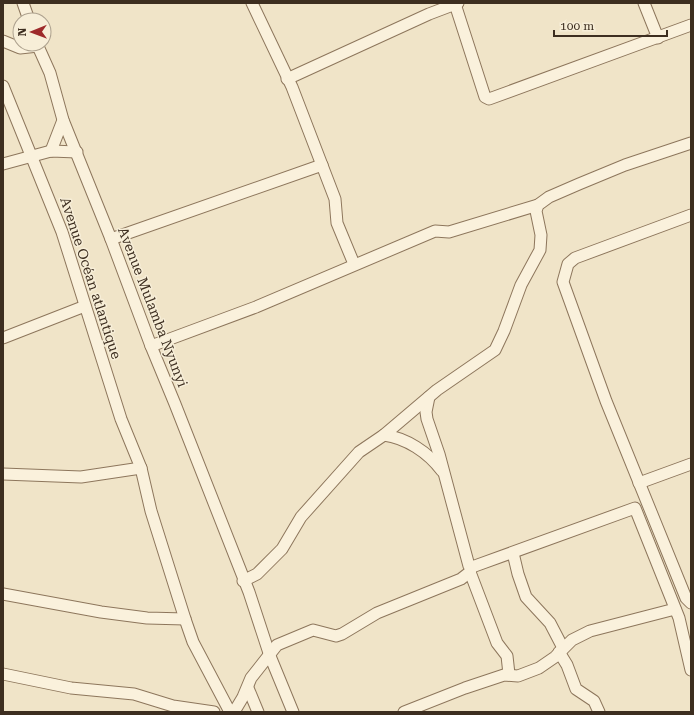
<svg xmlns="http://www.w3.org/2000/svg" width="694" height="715" viewBox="0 0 694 715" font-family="'Roboto Serif',serif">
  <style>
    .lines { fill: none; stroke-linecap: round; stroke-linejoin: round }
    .minor-casing { stroke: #8d765c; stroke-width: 13 }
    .minor { stroke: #faf1dc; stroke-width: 11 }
    .labels { text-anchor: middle; stroke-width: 3; stroke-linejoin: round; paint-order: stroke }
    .street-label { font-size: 14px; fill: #3d2e20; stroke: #f7eed8 }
  </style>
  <rect width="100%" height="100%" fill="#f0e4c8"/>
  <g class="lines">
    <!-- minor casing -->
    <g class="minor-casing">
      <g id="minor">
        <polyline points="23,3 29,20"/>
        <polyline points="252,3 292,87 335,199 337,223 354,264"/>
        <polyline points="644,3 658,38"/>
        <polyline points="455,4 485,97 489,99 691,25"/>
        <polyline points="3,41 20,48 38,46"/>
        <polyline points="37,44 50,73 63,120 111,239 151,346 175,404 249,592 270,656 293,712"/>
        <polyline points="287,79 429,14 458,3"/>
        <polyline points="3,86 62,232 121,419 141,468 151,511 185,619 193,642 230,712"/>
        <polyline points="51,151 63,120"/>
        <polyline points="3,164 51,151 77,152"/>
        <polyline points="691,215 575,258 568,264 563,282 606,401 686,598 691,603"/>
        <polyline points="111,239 322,165"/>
        <polyline points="3,338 85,306"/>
        <polyline points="151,346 256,307 435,231 449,232 538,205"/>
        <polyline points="429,397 426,412 427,419 439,454 469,566 472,567"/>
        <path d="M384,435C406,438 428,452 442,471"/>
        <polyline points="3,474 81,477 141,468"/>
        <polyline points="639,483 691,464"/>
        <polyline points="513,553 518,574 526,597 550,623 563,648"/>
        <polyline points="470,572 497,643 507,656 509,674"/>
        <polyline points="243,581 257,574 282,549 301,517 359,452 384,435 437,390 495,350 504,331 521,285 540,250 541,235 536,211 538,205 549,197 579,184 625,165 691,143"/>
        <polyline points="3,594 101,612 147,618 185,619"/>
        <polyline points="559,652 567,665 576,689 594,701 599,712"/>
        <polyline points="3,674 71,688 134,694 173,706 214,712"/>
        <polyline points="248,688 258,712"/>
        <polyline points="234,712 243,697 251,678 277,645 313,630 336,636 342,634 377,613 461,579 470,572 472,567 635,508 679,618 691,670"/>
        <polyline points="404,712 465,688 504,675 518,676 539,668 555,657 572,640 590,631 675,609"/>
      </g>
    </g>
    <!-- minor -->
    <use href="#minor" class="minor"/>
  </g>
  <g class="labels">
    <!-- street labels -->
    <g class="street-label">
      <text transform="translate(91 278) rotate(72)" y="5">Avenue Océan atlantique</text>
      <text transform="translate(153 307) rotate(69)" y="5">Avenue Mulamba Nyunyi</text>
    </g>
  </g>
  <!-- border -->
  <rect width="694" height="715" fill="none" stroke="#3d2e20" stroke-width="8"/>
  <!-- north arrow -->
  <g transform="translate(32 32) rotate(269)"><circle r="19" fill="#f7eed8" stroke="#ada18e"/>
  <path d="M0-3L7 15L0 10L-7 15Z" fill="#9e2a2b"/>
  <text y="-6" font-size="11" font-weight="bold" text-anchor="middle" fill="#3d2e20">N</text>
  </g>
  <!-- scale -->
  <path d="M554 30v6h113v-6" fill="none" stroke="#3d2e20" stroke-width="2"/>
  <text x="560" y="30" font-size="12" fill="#3d2e20" stroke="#f7eed8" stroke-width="3" paint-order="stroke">100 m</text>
</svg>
